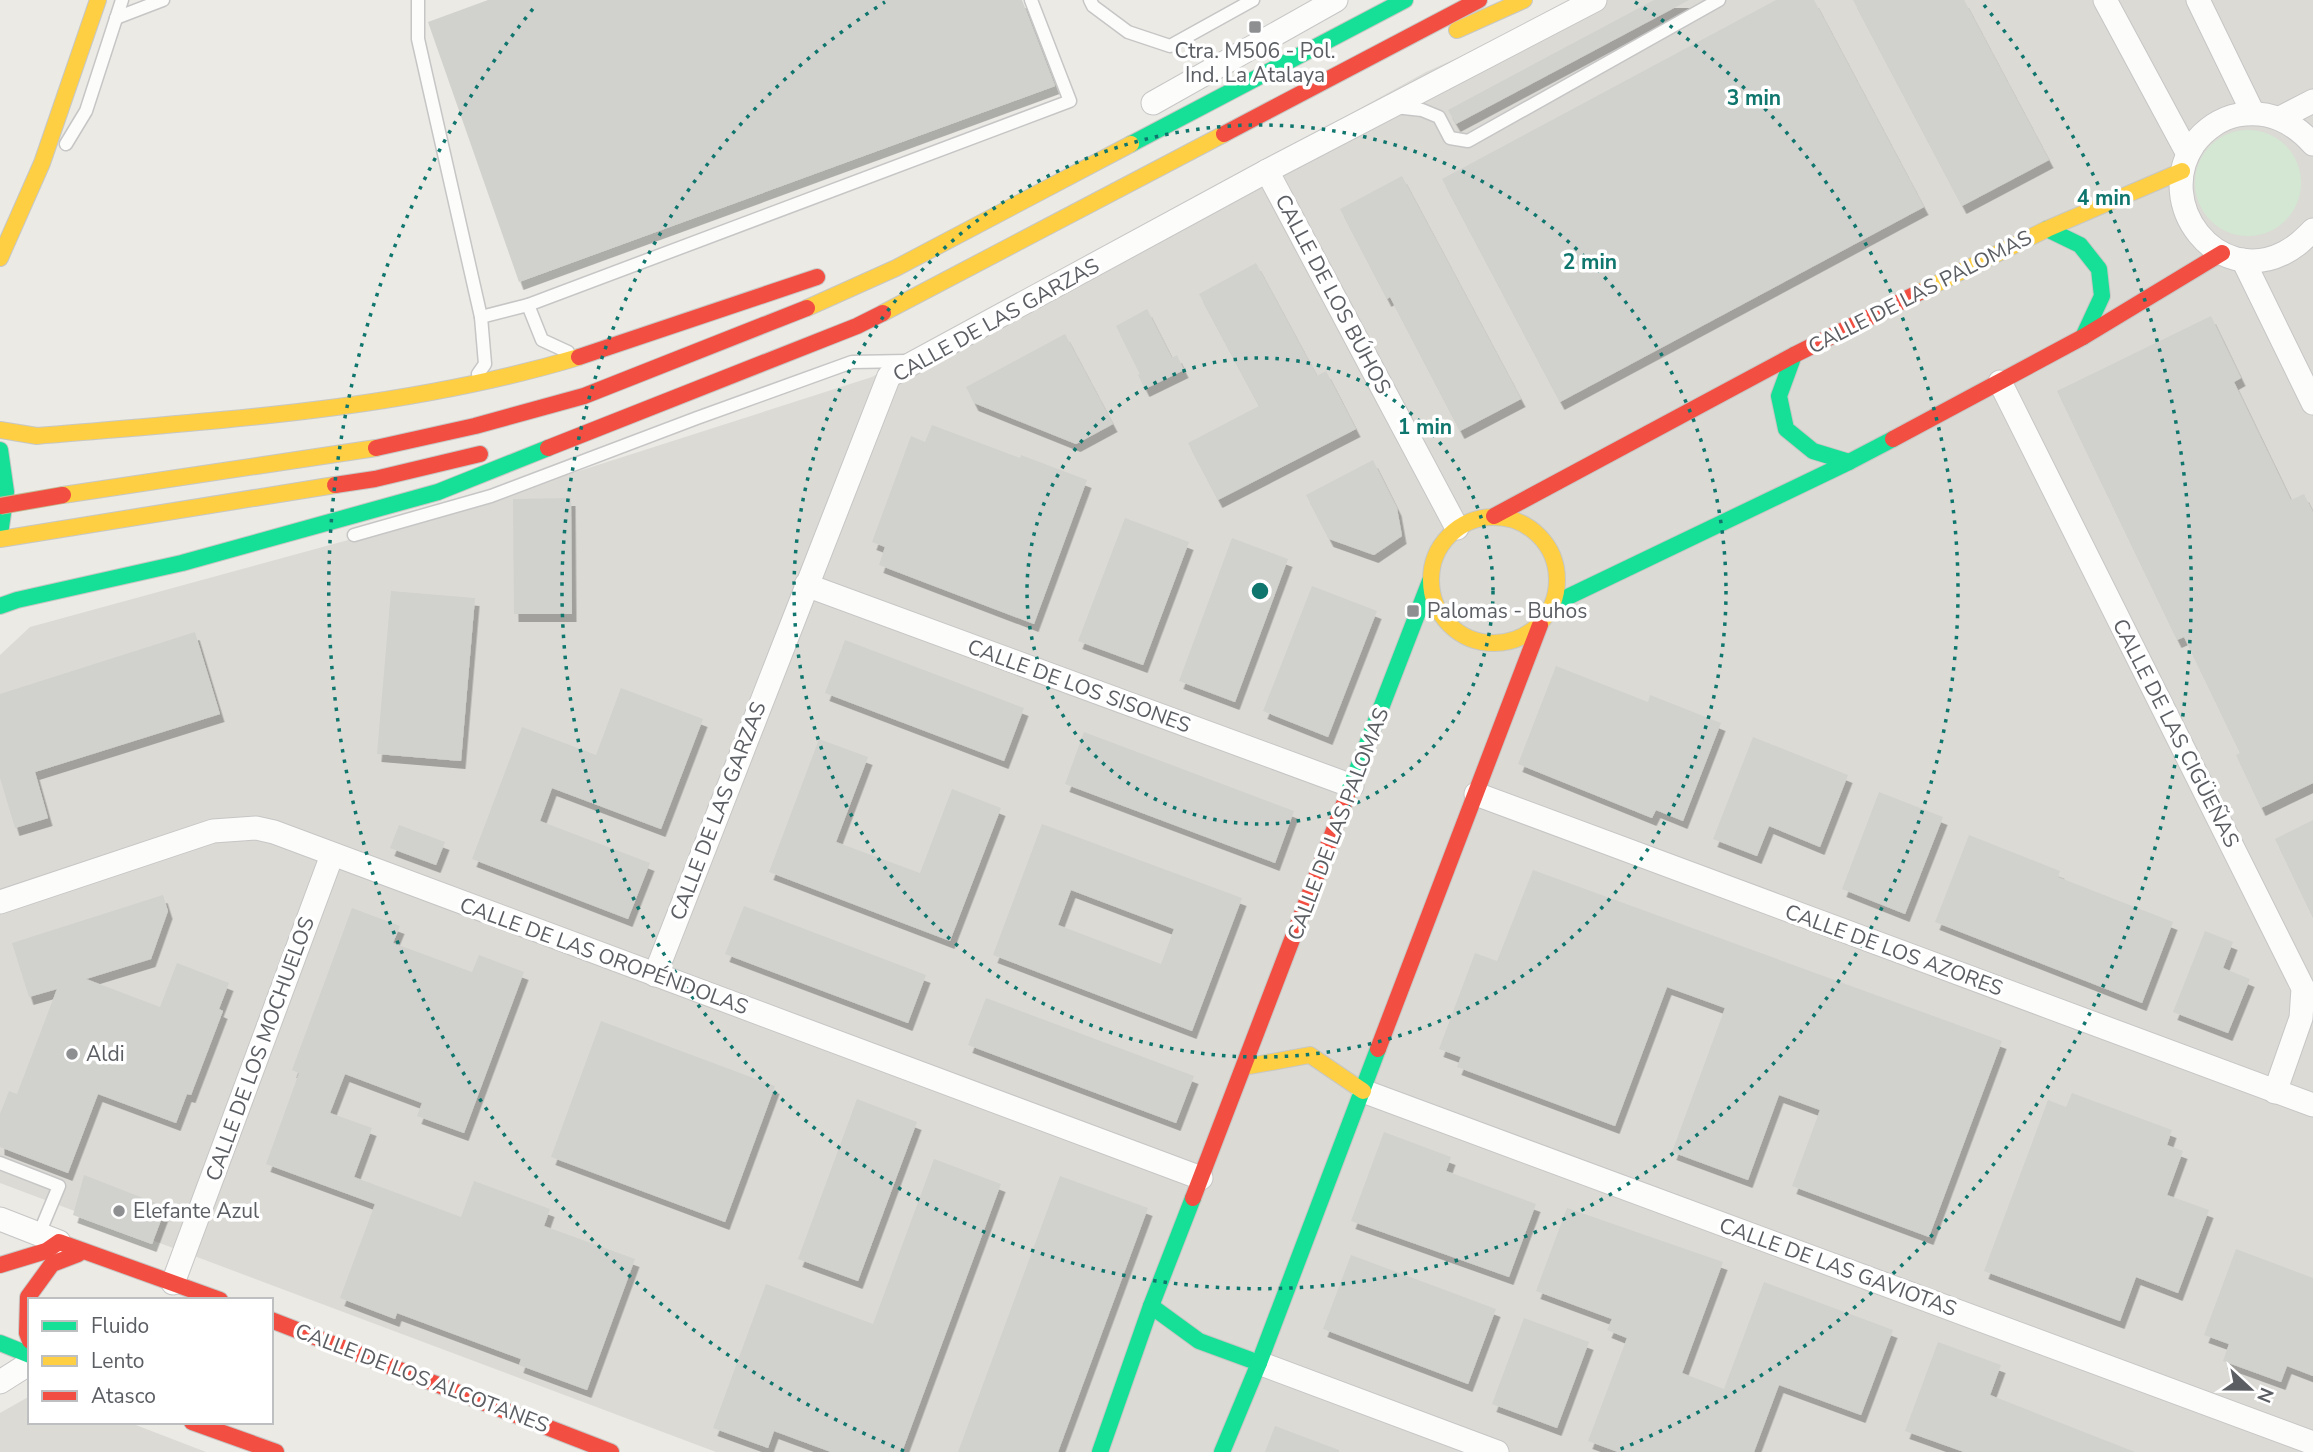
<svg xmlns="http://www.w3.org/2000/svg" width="2313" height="1452" viewBox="0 0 2313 1452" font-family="'Nunito Sans',sans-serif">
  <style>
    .industrial { fill: #dbdad5 }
    .green { fill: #d3e7d3 }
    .building { fill: #d1d1ce; fill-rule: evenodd; filter: url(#shadow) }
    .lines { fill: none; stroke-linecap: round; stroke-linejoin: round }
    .lane-casing { stroke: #c7c6c6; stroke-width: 15 }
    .street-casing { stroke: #c7c6c6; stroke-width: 25 }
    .fast-casing { stroke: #c7c7c5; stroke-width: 18 }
    .slow-casing { stroke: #c7c7c5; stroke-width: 18 }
    .jam-casing { stroke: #c7c7c5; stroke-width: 18 }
    .lane { stroke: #fcfcfb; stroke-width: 12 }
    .street { stroke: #fcfcfb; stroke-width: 23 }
    .fast { stroke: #16e098; stroke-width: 16 }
    .slow { stroke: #ffcf43; stroke-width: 16 }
    .jam { stroke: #f24e42; stroke-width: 16 }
    .jam-bridge-casing { stroke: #c1ba94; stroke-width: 18; stroke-linecap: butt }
    .jam-bridge { stroke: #f24e42; stroke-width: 16 }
    .ring { fill: none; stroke: #0f766e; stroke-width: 3.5; stroke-dasharray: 3.5 7 }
    .poi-dot { fill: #8d8f90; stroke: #fff; stroke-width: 2.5 }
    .labels { text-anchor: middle; stroke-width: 7; stroke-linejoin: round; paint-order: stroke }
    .poi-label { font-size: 21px; fill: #5b5e63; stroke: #fff; text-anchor: start }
    .street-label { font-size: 21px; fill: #5b5e63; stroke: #fff }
    .centre { fill: #0f766e; stroke: #fff; stroke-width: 3.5 }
    .ring-label { font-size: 21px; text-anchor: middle; font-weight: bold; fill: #0f766e; stroke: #fff; stroke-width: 7; stroke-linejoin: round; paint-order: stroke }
  </style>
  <defs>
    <filter id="shadow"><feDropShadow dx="4.5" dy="8" stdDeviation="0" flood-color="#0004"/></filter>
  </defs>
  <rect width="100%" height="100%" fill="#ebeae5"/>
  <!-- industrial -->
  <g class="industrial">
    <polygon points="1586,0 2313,0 2313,1452 716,1452 0,1183 0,655 30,627 451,512 872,377 1426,72"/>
    <polygon points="30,1396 30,1422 128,1422 206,1452 0,1452 0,1413"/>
  </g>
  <!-- green -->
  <circle class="green" cx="2248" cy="183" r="53"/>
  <!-- building -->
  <g class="building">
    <polygon points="488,0 1022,0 1055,86 519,282 428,22"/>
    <polygon points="1654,0 1689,0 1456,124 1448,110"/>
    <polygon points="1776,0 1814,0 1924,207 1560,402 1442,179"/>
    <polygon points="1853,0 1964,0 2049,160 1962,206"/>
    <polygon points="1402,176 1521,399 1460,431 1390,297 1387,299 1340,209"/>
    <polygon points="1256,263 1317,376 1326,371 1356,429 1218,500 1188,443 1259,406 1199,294"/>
    <polygon points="1147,309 1172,358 1177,355 1184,370 1145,389 1138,375 1140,374 1116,326"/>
    <polygon points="2211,316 2241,378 2234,382 2291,500 2304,494 2313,512 2313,783 2261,808 2236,755 2240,753 2184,637 2177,640 2057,391"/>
    <polygon points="1065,334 1113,424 1076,444 974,403 966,387"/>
    <polygon points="932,425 1020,458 1021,455 1087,480 1034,624 879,565 885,547 872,542 911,436 925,442"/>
    <polygon points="1373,460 1397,508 1402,536 1374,555 1329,539 1306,495"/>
    <polygon points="571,498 572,614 514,614 513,499"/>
    <polygon points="1125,518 1189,542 1143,665 1078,641"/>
    <polygon points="1232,538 1288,559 1235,702 1179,681"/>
    <polygon points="1312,586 1377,611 1328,737 1263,711"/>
    <polygon points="391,591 475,598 461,761 377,754"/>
    <polygon points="195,632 220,714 35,772 48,818 15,828 0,778 0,694"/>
    <polygon points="845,640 1024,708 1004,761 825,693"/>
    <polygon points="1556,666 1648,702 1650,695 1721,723 1683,821 1656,810 1652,818 1518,764"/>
    <polygon points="621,688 703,719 661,829 552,788 540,821 650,863 628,919 472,859 522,727 596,755"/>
    <polygon points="1084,732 1294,811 1275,863 1065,784"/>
    <polygon points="1753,737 1848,775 1820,847 1769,826 1757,856 1713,839"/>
    <polygon points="819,739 868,757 836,842 920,873 952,789 1001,808 950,941 769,872"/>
    <polygon points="1879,792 1943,817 1905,914 1842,889"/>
    <polygon points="2313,820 2313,918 2275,839"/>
    <path d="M1042,824L1242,898L1192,1031L993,955ZM1071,890L1174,929L1161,964L1058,925Z"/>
    <polygon points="399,825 445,842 436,865 390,848"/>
    <polygon points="1969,835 2060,871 2058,877 2173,922 2142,1003 1935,922"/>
    <polygon points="1533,870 2002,1041 1929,1237 1792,1186 1820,1110 1779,1095 1748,1180 1672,1152 1725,1008 1667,987 1615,1126 1457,1067 1461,1057 1439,1049 1475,953 1497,961"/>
    <polygon points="163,895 168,911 151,959 86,979 160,1007 177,963 229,983 219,1009 223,1011 191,1095 187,1094 176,1123 98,1094 68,1173 0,1147 0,1114 9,1091 17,1094 57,989 29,997 12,943"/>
    <polygon points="744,906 926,975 908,1023 725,954"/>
    <polygon points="352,908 400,926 393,943 472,972 479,955 524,972 464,1133 417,1116 422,1103 345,1074 330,1113 372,1128 354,1177 461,1217 474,1181 550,1209 544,1226 635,1259 587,1390 519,1365 521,1359 397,1313 395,1319 340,1298 375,1204 266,1164 299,1073 292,1070"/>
    <polygon points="2205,931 2233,942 2223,968 2250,979 2228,1033 2173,1012"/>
    <polygon points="986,998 1194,1076 1176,1123 968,1045"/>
    <polygon points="601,1021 775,1086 725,1222 551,1157"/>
    <polygon points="2072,1093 2172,1130 2167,1145 2183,1151 2167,1195 2209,1210 2178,1293 2136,1277 2120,1321 1984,1271 2048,1100 2066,1107"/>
    <polygon points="857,1099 917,1122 858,1281 798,1259"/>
    <polygon points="1384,1132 1451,1157 1446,1171 1536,1204 1509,1277 1351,1221"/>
    <polygon points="934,1159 1001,1184 902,1452 831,1452 774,1431 768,1448 713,1428 766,1284 873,1324"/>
    <polygon points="84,1175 166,1207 152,1244 73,1215"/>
    <polygon points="1060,1176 1148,1208 1058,1452 958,1452"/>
    <polygon points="1567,1208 1723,1262 1682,1373 1724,1389 1764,1282 1893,1330 1861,1415 1779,1385 1754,1452 1618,1452 1588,1441 1627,1338 1607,1330 1612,1319 1536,1291"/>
    <polygon points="2236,1249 2313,1278 2313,1376 2287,1366 2281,1382 2223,1361 2229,1344 2204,1335"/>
    <polygon points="1351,1255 1496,1309 1468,1384 1323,1329"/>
    <polygon points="1524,1318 1589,1342 1557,1428 1492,1404"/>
    <polygon points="1938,1342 2001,1365 1990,1395 2135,1452 1964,1452 1905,1431"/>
    <polygon points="1275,1426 1339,1450 1339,1452 1265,1452"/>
  </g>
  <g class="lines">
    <!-- lane casing -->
    <g class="lane-casing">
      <g id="lane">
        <polyline points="418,0 418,39 481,317"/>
        <polyline points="1090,0 1093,6 1128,32 1170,46 1253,0"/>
        <polyline points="116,18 163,0"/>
        <polyline points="1395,107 1422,110 1439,117 1450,138 1468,141 1719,0"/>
        <polyline points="66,144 86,111 122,0"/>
        <polyline points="528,305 1070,101 1031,0"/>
        <polyline points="478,374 485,364 481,317 528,305 542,340 568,352"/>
        <polyline points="354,535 491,496 697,418 852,362 908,361"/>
        <polyline points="0,1163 59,1186 39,1234"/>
      </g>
    </g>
    <!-- street casing -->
    <g class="street-casing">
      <g id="street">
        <polyline points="2105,0 2188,154"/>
        <polyline points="2198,0 2253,113"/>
        <polyline points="1153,103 1336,0"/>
        <polyline points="2280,118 2313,101"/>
        <path d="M2313,144C2292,121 2269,110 2238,115C2221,118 2204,130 2194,144C2153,204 2217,287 2284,253C2296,247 2304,239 2313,230"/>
        <polyline points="1267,171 1457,528"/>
        <polyline points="2243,260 2313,403"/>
        <polyline points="2000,382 2303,988 2301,1018 2275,1092"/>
        <polyline points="806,585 1352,786"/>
        <polyline points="1476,794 2313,1105"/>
        <polyline points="0,902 213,831 256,828 274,832 1201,1178"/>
        <polyline points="655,975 889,376 1267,171 1595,0"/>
        <polyline points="1363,1091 2313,1443"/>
        <polyline points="0,1219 59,1242"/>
        <polyline points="173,1283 332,855"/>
        <polyline points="1259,1363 1497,1452"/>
        <polyline points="0,1382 30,1363"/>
      </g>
    </g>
    <!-- fast casing -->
    <g class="fast-casing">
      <g id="fast">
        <polyline points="1131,144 1405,0"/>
        <polyline points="2047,229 2080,245 2099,269 2102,296 2083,337"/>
        <polyline points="1794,355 1779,396 1786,429 1813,451 1849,462"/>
        <polyline points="0,450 6,492 0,534"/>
        <polyline points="1553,604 1849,462 1893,439"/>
        <polyline points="0,606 17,600 182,563 438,492 548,448"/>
        <polyline points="1347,796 1430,581"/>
        <polyline points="1151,1306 1199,1341 1259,1363"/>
        <polyline points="0,1343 30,1355"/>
        <polyline points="1100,1452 1151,1306 1193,1198"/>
        <polyline points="1222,1452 1259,1363 1378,1049"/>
      </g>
    </g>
    <!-- slow casing -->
    <g class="slow-casing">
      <g id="slow">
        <polyline points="1457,30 1524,0"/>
        <polyline points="0,258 42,163 98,0"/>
        <polyline points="1920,292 2047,229 2182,171"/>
        <polyline points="807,308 896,268 1131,144"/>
        <polyline points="883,313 1224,134"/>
        <path d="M0,430L37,436C220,420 403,410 579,357"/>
        <polyline points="63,495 376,448"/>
        <circle cx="1494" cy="580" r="63"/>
        <polyline points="0,539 335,485"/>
        <polyline points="1244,1067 1310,1055 1363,1091"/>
      </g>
    </g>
    <!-- jam casing -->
    <g class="jam-casing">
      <g id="jam">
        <polyline points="1224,134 1479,0"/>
        <polyline points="579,357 817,277"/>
        <polyline points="1893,439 2083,337 2222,253"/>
        <polyline points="376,448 475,426 584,396 807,308"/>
        <polyline points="548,448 857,326 883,313"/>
        <polyline points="335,485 375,479 480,454"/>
        <polyline points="1494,516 1794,355 1920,292"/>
        <polyline points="1378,1049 1540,625"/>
        <polyline points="1193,1198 1347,796"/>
        <polyline points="0,1265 46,1251 59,1242 220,1300"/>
        <polyline points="271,1320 611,1452"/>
        <polyline points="30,1341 27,1333 28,1297 52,1264 78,1254"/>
        <polyline points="192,1422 276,1452"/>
      </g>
    </g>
    <!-- lane -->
    <use href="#lane" class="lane"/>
    <!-- street -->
    <use href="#street" class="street"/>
    <!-- fast -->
    <use href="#fast" class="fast"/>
    <!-- slow -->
    <use href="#slow" class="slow"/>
    <!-- jam -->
    <use href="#jam" class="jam"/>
    <!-- jam-bridge casing -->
    <g class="jam-bridge-casing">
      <polyline id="jam-bridge" points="0,506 63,495"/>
    </g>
    <!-- jam-bridge -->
    <use href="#jam-bridge" class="jam-bridge"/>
  </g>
  <!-- distance rings -->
  <g class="ring">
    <circle cx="1260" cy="591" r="233"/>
    <circle cx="1260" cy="591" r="466"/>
    <path d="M1635 2A698 698 0 1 1 885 2"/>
    <path d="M904 1451A931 931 0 0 1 536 5M1984 5A931 931 0 0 1 1616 1451"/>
  </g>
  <!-- markers -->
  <g class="poi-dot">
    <rect x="1248" y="20" width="14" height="14" rx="3.5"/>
    <rect x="1406" y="604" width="14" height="14" rx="3.5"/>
    <circle cx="72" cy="1054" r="7"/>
    <circle cx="119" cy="1211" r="7"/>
  </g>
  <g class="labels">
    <!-- poi labels -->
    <g class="poi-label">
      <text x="1255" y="58" text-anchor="middle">Ctra. M506 - Pol.<tspan x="1255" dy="24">Ind. La Atalaya</tspan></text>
      <text x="1427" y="618">Palomas - Buhos</text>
      <text x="86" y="1061">Aldi</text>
      <text x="133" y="1218">Elefante Azul</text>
    </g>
    <!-- street labels -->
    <g class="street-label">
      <text transform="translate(1920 292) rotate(-27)" y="7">CALLE DE LAS PALOMAS</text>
      <text transform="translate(1333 294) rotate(62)" y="7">CALLE DE LOS BÚHOS</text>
      <text transform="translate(996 320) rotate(-29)" y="7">CALLE DE LAS GARZAS</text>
      <text transform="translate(1079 686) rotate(20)" y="7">CALLE DE LOS SISONES</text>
      <text transform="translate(2176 733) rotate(63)" y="7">CALLE DE LAS CIGÜEÑAS</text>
      <text transform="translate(718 811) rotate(-69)" y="7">CALLE DE LAS GARZAS</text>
      <text transform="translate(1338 824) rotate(-69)" y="7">CALLE DE LAS PALOMAS</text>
      <text transform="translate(1894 950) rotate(20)" y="7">CALLE DE LOS AZORES</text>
      <text transform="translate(604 956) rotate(20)" y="7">CALLE DE LAS OROPÉNDOLAS</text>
      <text transform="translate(260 1049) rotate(-70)" y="7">CALLE DE LOS MOCHUELOS</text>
      <text transform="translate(1838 1267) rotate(20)" y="7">CALLE DE LAS GAVIOTAS</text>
      <text transform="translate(422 1378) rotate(21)" y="7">CALLE DE LOS ALCOTANES</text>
    </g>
  </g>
  <circle cx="1260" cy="591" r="10" class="centre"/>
  <g class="ring-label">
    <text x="1754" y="105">3 min</text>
    <text x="2104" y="205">4 min</text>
    <text x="1590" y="269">2 min</text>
    <text x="1425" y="434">1 min</text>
  </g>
  <!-- legend -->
  <rect x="28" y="1298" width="245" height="126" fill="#ffffff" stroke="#bdbfc1" stroke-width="2"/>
  <rect x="42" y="1321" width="35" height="10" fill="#16e098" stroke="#bdbfc1" stroke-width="2"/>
  <text x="91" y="1333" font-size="21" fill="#5b5e63">Fluido</text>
  <rect x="42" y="1356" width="35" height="10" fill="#ffcf43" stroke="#bdbfc1" stroke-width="2"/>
  <text x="91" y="1368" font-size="21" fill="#5b5e63">Lento</text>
  <rect x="42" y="1391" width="35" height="10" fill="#f24e42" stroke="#bdbfc1" stroke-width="2"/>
  <text x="91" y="1403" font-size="21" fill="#5b5e63">Atasco</text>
  <!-- north arrow -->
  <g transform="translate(2250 1389) rotate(112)" stroke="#ffffff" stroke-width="5" paint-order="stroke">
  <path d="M0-5L12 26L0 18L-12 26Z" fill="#5b5e63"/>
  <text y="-10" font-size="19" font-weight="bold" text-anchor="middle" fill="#5b5e63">N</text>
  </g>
</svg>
